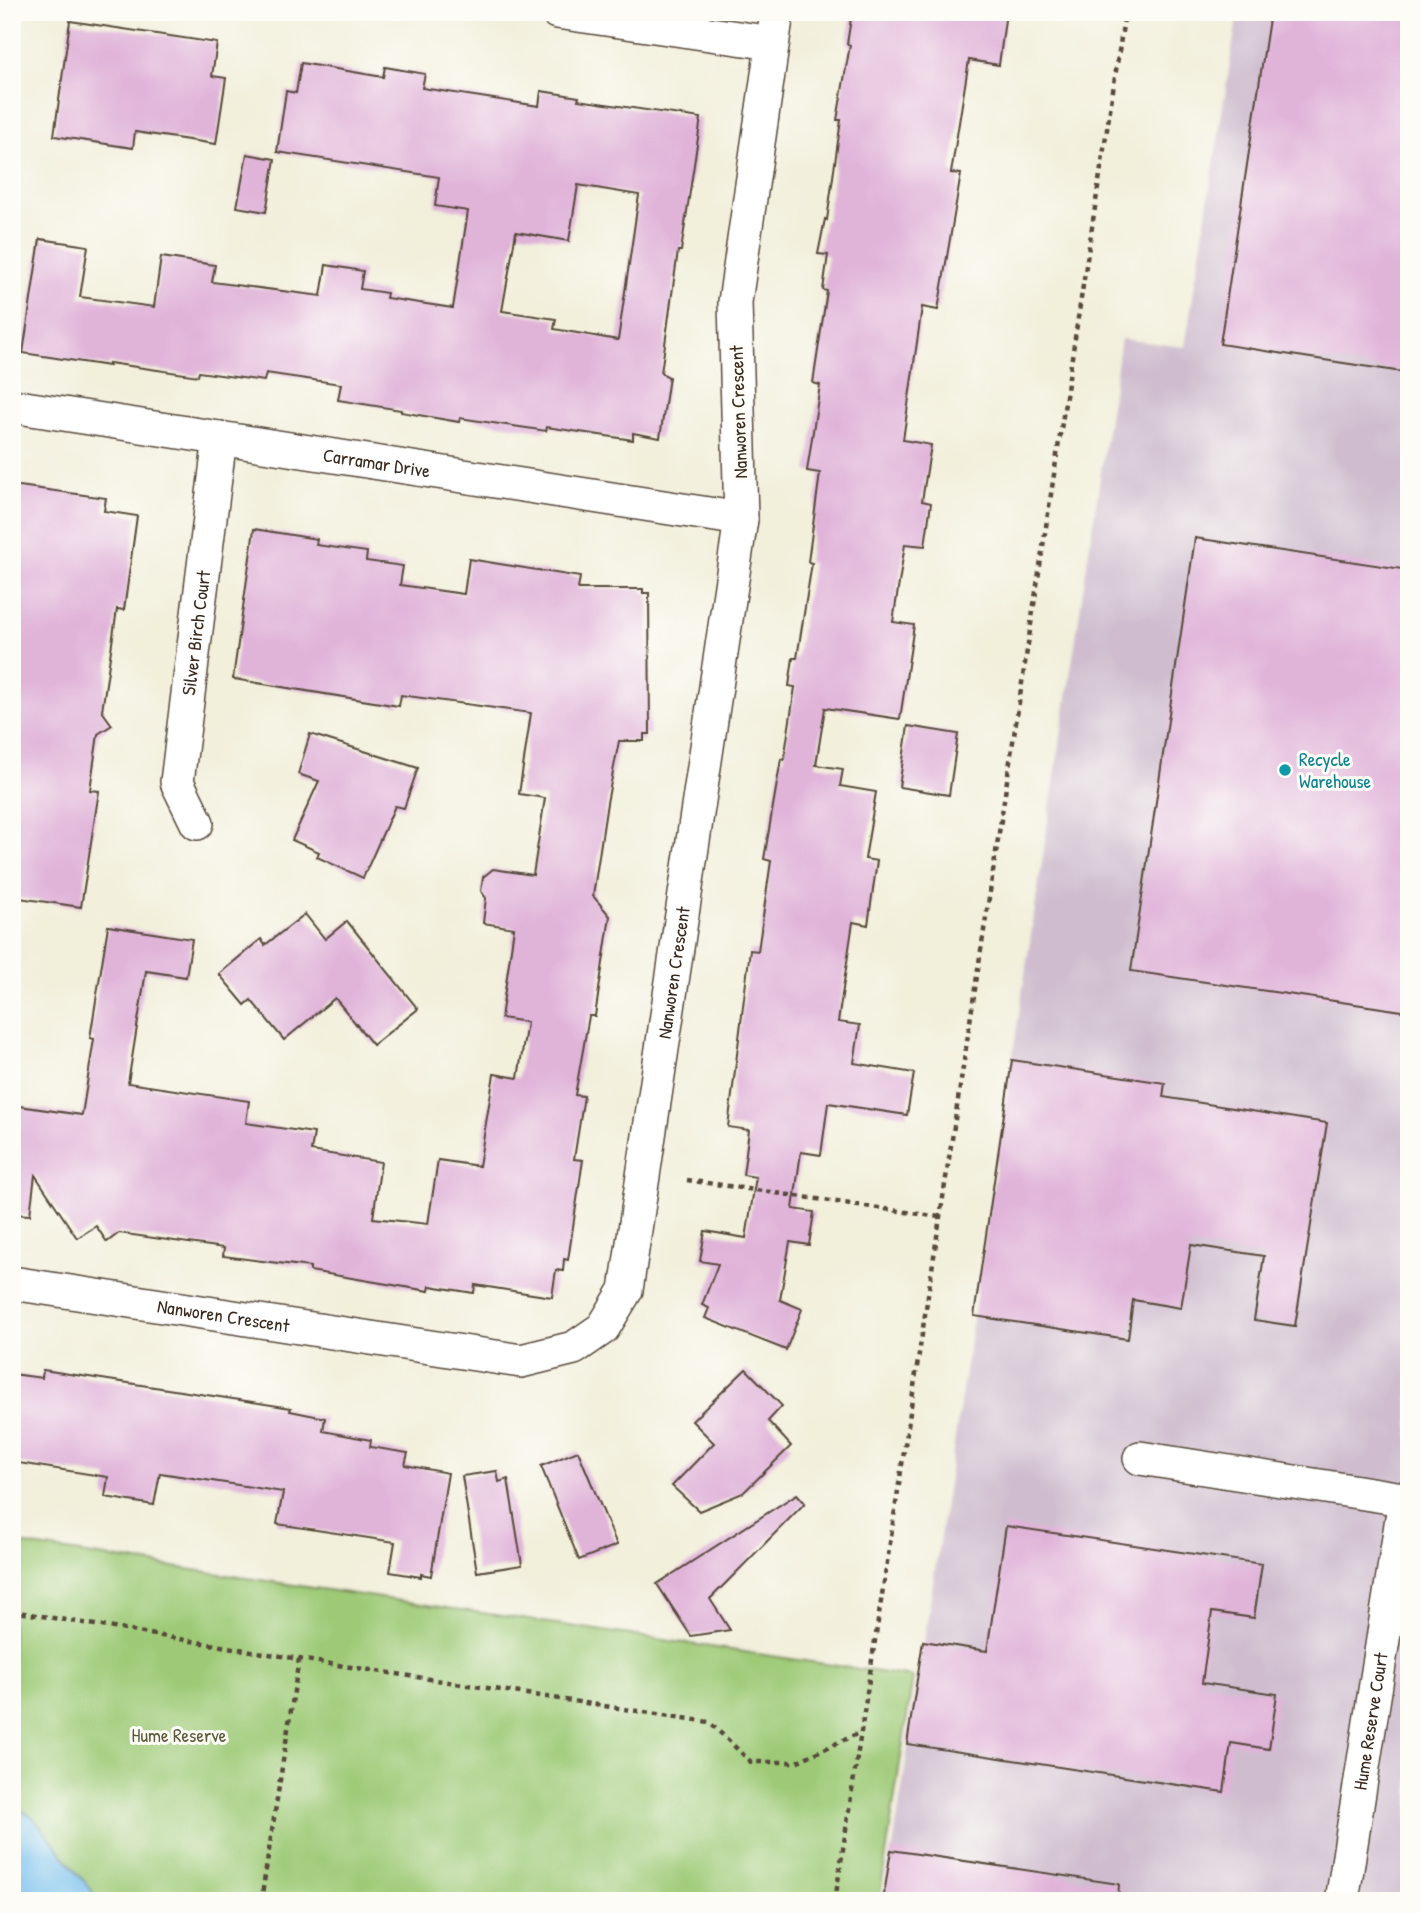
<svg xmlns="http://www.w3.org/2000/svg" width="1421" height="1913" viewBox="0 0 1421 1913" font-family="'Patrick Hand',sans-serif">
  <style>
    .industrial { fill: #cfbdcf }
    .green { fill: #9eca77; stroke: #6c7a4a; stroke-width: 2 }
    .water { fill: #75bfee; stroke: #587486; stroke-width: 2 }
    .building { fill: #e0b3d9; fill-rule: evenodd }
    .lines { fill: none; stroke-linecap: round; stroke-linejoin: round }
    .minor-casing { stroke: #56483a; stroke-width: 36 }
    .path { stroke: #56483a; stroke-width: 4.5; stroke-dasharray: 5 5; stroke-linecap: butt }
    .minor { stroke: #fff; stroke-width: 33 }
    .culture-dot { fill: #0f9aa8; stroke: #fdfcf7; stroke-width: 2.5 }
    .labels { text-anchor: middle; stroke-width: 6; stroke-linejoin: round; paint-order: stroke }
    .street-label { font-size: 19px; fill: #3b2a1e; stroke: #fdfcf7 }
    .culture-label { font-size: 19px; fill: #0d838f; stroke: #fdfcf7; text-anchor: start }
    .park-label { font-size: 19px; fill: #595a39; stroke: #fdfcf7 }
  </style>
  <rect width="100%" height="100%" fill="#fdfcf7"/>
  <filter id="ink" filterUnits="userSpaceOnUse"><feTurbulence type="fractalNoise" baseFrequency=".0143" numOctaves="2"/><feDisplacementMap in="SourceGraphic" scale="14" xChannelSelector="R" yChannelSelector="G"/><feConvolveMatrix kernelMatrix="1 2 1 2 8 2 1 2 1" color-interpolation-filters="sRGB"/></filter>
  <filter id="wash" filterUnits="userSpaceOnUse"><feTurbulence type="fractalNoise" baseFrequency=".00686" numOctaves="4" result="noise"/><feDisplacementMap in="SourceGraphic" scale="28" xChannelSelector="R" yChannelSelector="G"/><feGaussianBlur stdDeviation="1.57" result="paint"/><feColorMatrix in="noise" values="0 0 0 0 0 0 0 0 0 0 0 0 0 0 0 0 0 1.4 0 .05"/><feComposite in="paint" operator="in"/></filter>
  <g filter="url(#wash)">
    <rect width="100%" height="100%" fill="#f2efdb"/>
    <!-- industrial -->
    <polygon class="industrial" points="1238,12 1409,12 1409,1901 885,1901 1121,339 1185,347"/>
    <!-- green -->
    <polygon class="green" points="12,1543 913,1677 879,1901 12,1901"/>
    <!-- water -->
    <polygon class="water" points="12,1805 32,1816 92,1891 96,1901 12,1901"/>
    <g id="blocks">
      <!-- building -->
      <g class="building">
        <polygon points="852,12 1006,12 999,65 969,60 951,173 961,174 938,310 922,307 903,440 931,445 922,501 931,503 925,546 905,544 893,622 914,625 900,719 825,708 816,765 843,769 840,786 876,792 865,859 877,861 868,925 853,922 838,1022 860,1025 854,1063 914,1073 907,1115 828,1103 821,1155 801,1152 793,1209 814,1212 809,1245 790,1242 780,1300 802,1309 786,1350 705,1318 709,1308 702,1305 718,1264 700,1261 705,1231 746,1238 756,1177 743,1175 749,1130 728,1127 750,950 758,951 771,861 764,859 781,759 784,760 795,687 789,686 793,658 797,658 812,563 808,562 820,473 807,471 820,385 813,383 827,291 823,290 828,255 818,254 825,219 827,220 841,120 837,120 850,45 847,44"/>
        <polygon points="1270,12 1409,12 1409,373 1220,344"/>
        <polygon points="70,21 217,43 212,76 226,78 216,144 135,132 133,148 54,136"/>
        <path d="M301,63L383,77L385,67L425,74L422,88L539,106L541,91L579,97L578,100L701,118L681,251H678L661,373L669,377L660,438L633,433V440L547,427L546,431L460,418L459,422L401,412V410L338,400L341,384L266,373L264,381L199,372L198,376L109,363V366L23,353L40,239L88,246L80,297L154,307L161,257L215,265L212,282L321,296L326,265L363,271L360,289L387,293L386,298L453,308L468,211L435,206L439,177L277,152L286,91L296,93ZM578,185L639,195L618,340L554,329L556,319L502,311L516,232L569,241Z"/>
        <polygon points="247,154 275,159 266,212 237,207"/>
        <polygon points="12,485 106,498 104,511 137,516 124,610 117,609 102,711 112,725 98,734 90,790 99,791 81,907 12,897"/>
        <polygon points="254,529 317,539 316,545 367,552 366,561 403,566 400,585 464,594 469,559 580,577 578,589 643,589 643,593 649,593 650,734 644,734 644,741 619,741 607,803 593,896 610,916 595,1016 589,1016 575,1095 584,1096 574,1159 583,1160 568,1260 564,1259 563,1271 556,1270 552,1297 475,1285 474,1293 430,1286 429,1291 310,1271 310,1267 223,1256 224,1248 119,1233 107,1242 96,1226 77,1238 35,1175 30,1215 12,1214 12,1105 82,1115 94,1039 90,1038 108,926 192,939 186,977 146,971 128,1083 249,1101 246,1123 314,1133 311,1151 381,1162 373,1218 428,1224 438,1160 479,1166 494,1074 518,1078 527,1022 501,1018 514,928 483,923 486,898 481,891 483,877 493,869 533,875 545,798 519,794 531,713 401,695 399,706 233,679"/>
        <polygon points="1195,538 1409,570 1409,1012 1131,971"/>
        <polygon points="908,726 958,734 949,795 899,787"/>
        <polygon points="310,734 418,768 404,808 395,806 363,878 317,857 319,852 292,840 319,781 298,774"/>
        <polygon points="305,914 325,939 347,921 418,1009 373,1045 335,998 284,1040 251,1000 245,1005 219,974 261,939 265,945"/>
        <polygon points="1012,1060 1165,1083 1163,1097 1327,1123 1295,1326 1254,1320 1264,1256 1191,1245 1181,1308 1133,1300 1128,1339 974,1316"/>
        <polygon points="746,1369 782,1406 768,1421 791,1446 743,1493 699,1511 672,1486 714,1443 692,1421"/>
        <polygon points="43,1370 291,1408 290,1411 325,1418 323,1431 371,1440 370,1447 408,1453 405,1465 448,1473 431,1576 421,1574 421,1577 390,1572 395,1542 277,1524 283,1492 160,1473 154,1505 105,1497 108,1477 12,1462 12,1374 42,1378"/>
        <polygon points="578,1451 617,1545 579,1560 541,1466"/>
        <polygon points="497,1471 499,1482 508,1479 522,1565 477,1572 462,1476"/>
        <polygon points="797,1494 805,1503 710,1599 730,1630 691,1636 657,1584"/>
        <polygon points="1006,1526 1262,1564 1254,1618 1212,1612 1202,1683 1277,1694 1269,1749 1231,1743 1224,1792 907,1744 923,1641 987,1651"/>
        <polygon points="891,1850 1119,1884 1118,1901 883,1901"/>
      </g>
    </g>
  </g>
  <g filter="url(#ink)">
    <use href="#blocks" fill-opacity="0" stroke="#56483a" stroke-width="2"/>
    <g class="lines">
      <!-- minor casing -->
      <g class="minor-casing">
        <g id="minor">
          <polyline points="557,12 772,43"/>
          <path id="s1" d="M12,406L741,519"/>
          <path id="s2" d="M197,823L177,782L220,438"/>
          <path id="s3" d="M12,1283L521,1361L574,1348L603,1328L626,1290L741,519L735,302L777,12"/>
          <polyline points="1140,1458 1409,1500"/>
          <path id="s4" d="M1342,1901L1405,1499"/>
        </g>
      </g>
      <!-- path -->
      <g class="path">
        <polyline points="687,1180 940,1217"/>
        <polyline points="12,1611 299,1659 709,1722 751,1762 796,1762 861,1732"/>
        <polyline points="261,1901 299,1659"/>
        <polyline points="835,1901 1125,12"/>
      </g>
      <!-- minor -->
      <use href="#minor" class="minor"/>
    </g>
  </g>
  <!-- markers -->
  <circle class="culture-dot" cx="1285" cy="770" r="7"/>
  <g class="labels">
    <!-- street labels -->
    <g class="street-label">
      <text transform="translate(738 412) rotate(-92)" y="7">Nanworen Crescent</text>
      <text dy="7" stroke="none"><textPath href="#s1" startOffset="369">Carramar Drive</textPath></text>
      <text dy="7" stroke="none"><textPath href="#s2" startOffset="196">Silver Birch Court</textPath></text>
      <text dy="7" stroke="none"><textPath href="#s3" startOffset="970">Nanworen Crescent</textPath></text>
      <text dy="7" stroke="none"><textPath href="#s3" startOffset="214">Nanworen Crescent</textPath></text>
      <text dy="7" stroke="none"><textPath href="#s4" startOffset="182">Hume Reserve Court</textPath></text>
    </g>
    <!-- culture labels -->
    <g class="culture-label">
      <text x="1299" y="766">Recycle<tspan x="1299" dy="22">Warehouse</tspan></text>
    </g>
    <!-- park labels -->
    <g class="park-label">
      <text x="179" y="1742">Hume Reserve</text>
    </g>
  </g>
  <!-- margin -->
  <rect width="1421" height="1913" fill="none" stroke="#fdfcf7" stroke-width="42"/>
</svg>
